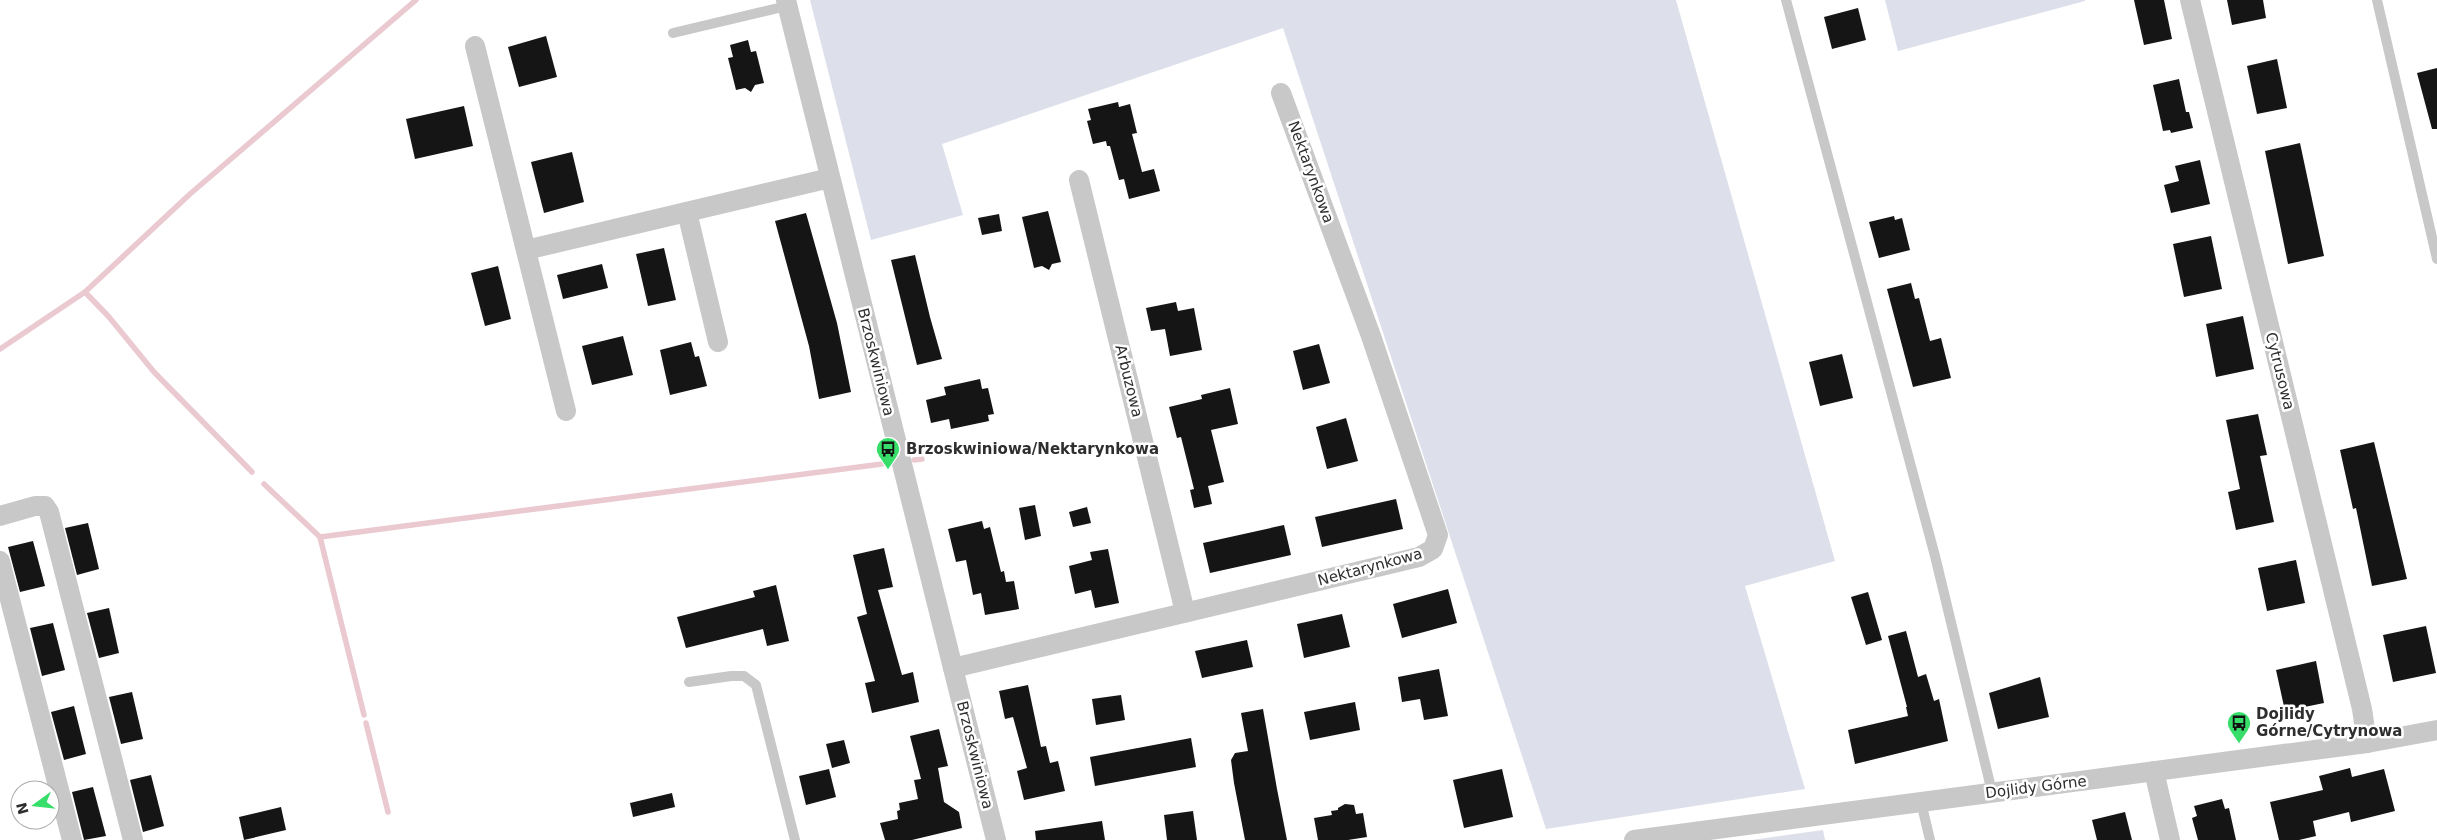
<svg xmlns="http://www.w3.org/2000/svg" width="2437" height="840" viewBox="0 0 2437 840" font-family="'DejaVu Sans',sans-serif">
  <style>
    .green { fill: #dddfeb }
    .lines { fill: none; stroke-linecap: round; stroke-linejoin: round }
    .stream { stroke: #eac9d1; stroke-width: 5.5 }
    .building { fill: #151515 }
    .lane { stroke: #c8c8c8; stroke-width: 10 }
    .street { stroke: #c8c8c8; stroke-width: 20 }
    .labels { text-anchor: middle; stroke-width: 5; stroke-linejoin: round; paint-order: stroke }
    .street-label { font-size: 15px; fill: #2e2e2e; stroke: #fff }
    .poi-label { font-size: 15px; font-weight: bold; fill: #2e2e2e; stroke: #fff; text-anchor: start }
  </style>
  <rect width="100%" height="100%" fill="#fff"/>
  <!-- green -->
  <g class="green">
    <polygon points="810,0 1676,0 1835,561 1745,586 1805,789 1546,829 1283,28 942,144 963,215 871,240"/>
    <polygon points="1885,0 2085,0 2085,1 1898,51"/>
    <polygon points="1823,830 1825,840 1752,840"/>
  </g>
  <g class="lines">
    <!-- stream -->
    <g class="stream">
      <polyline points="85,292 109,317 154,372 252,472"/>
      <polyline points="0,349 85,292 190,194 416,0"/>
      <polyline points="914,460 922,459"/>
      <polyline points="264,484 320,537 882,464"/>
      <polyline points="320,537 364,715"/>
      <polyline points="366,723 388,812"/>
    </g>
  </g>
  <!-- building -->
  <g class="building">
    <polygon points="2134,0 2164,0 2172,39 2144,45"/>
    <polygon points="2227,0 2263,0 2266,18 2232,25"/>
    <polygon points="1858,8 1866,40 1832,49 1824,17"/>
    <polygon points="546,36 557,77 519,87 508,47"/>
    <polygon points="748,40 751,52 756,51 764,83 755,85 751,92 745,88 736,90 728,58 733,57 730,45"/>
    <polygon points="2277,59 2287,108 2257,114 2247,66"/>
    <polygon points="2437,68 2437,129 2432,129 2417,73"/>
    <polygon points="2179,79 2186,112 2189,112 2193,128 2171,133 2170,130 2163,131 2153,85"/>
    <polygon points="1118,102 1119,107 1130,104 1137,133 1132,134 1142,172 1154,169 1160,191 1129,199 1124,179 1119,180 1110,146 1107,146 1106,141 1093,144 1087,121 1091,120 1088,109"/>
    <polygon points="464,106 473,146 415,159 406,119"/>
    <polygon points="2300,143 2324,256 2288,264 2265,151"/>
    <polygon points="572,152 584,202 544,213 531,162"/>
    <polygon points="2200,160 2210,204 2171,213 2164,185 2179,181 2175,166"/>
    <polygon points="1048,211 1061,262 1052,264 1049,270 1042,266 1034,268 1022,217"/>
    <polygon points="806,213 837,323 851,392 819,399 809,346 775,221"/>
    <polygon points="999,214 1002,231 982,235 978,218"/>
    <polygon points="1894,216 1895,220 1902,218 1910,250 1879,258 1869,222"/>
    <polygon points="2211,236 2222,289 2184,297 2173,244"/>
    <polygon points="664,248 676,300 648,306 636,254"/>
    <polygon points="915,255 930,317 942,359 917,365 891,260"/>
    <polygon points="602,264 608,288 563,299 557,275"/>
    <polygon points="498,266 511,319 485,326 471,273"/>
    <polygon points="1911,283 1915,299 1919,298 1930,341 1941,338 1951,378 1913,387 1887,289"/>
    <polygon points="1176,302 1178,311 1194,308 1202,350 1170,356 1165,329 1151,331 1146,308"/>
    <polygon points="2243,316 2254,369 2216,377 2206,324"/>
    <polygon points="623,336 633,375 592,385 582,346"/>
    <polygon points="691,342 695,357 699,356 707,386 670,395 660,350"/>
    <polygon points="1319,344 1330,383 1303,390 1293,351"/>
    <polygon points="1842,354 1853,398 1820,406 1809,362"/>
    <polygon points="980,379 982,389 988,388 994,414 988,415 989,421 951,429 949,419 931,423 926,400 946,395 944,387"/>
    <polygon points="1230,388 1238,424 1211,430 1224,482 1208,486 1212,504 1194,508 1190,490 1194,489 1181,437 1177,438 1169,407 1202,399 1201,395"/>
    <polygon points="2258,414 2267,455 2260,456 2274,522 2236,530 2228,492 2240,489 2226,420"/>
    <polygon points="1346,418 1358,461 1327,469 1316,427"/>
    <polygon points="2374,442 2407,579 2372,586 2356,508 2353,509 2340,450"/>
    <polygon points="1396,499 1403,529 1322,547 1315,517"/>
    <polygon points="1035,505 1041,536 1025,540 1019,508"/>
    <polygon points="1087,507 1091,523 1073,527 1069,512"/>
    <polygon points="982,521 984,529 990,527 1001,572 1004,571 1006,582 1014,581 1019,609 985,615 981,593 973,595 966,560 956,562 948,529"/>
    <polygon points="88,523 99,569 77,575 65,528"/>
    <polygon points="1284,525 1291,555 1210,573 1203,543"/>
    <polygon points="33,541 45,586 20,592 8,547"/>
    <polygon points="884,548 893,587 878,590 902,675 913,672 919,702 872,713 865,683 875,681 857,617 867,614 853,555"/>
    <polygon points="1108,549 1119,603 1095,608 1091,590 1075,594 1069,566 1092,560 1090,552"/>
    <polygon points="2296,560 2305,603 2267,611 2258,568"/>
    <polygon points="776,585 789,641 767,646 763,629 686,648 677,617 755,597 753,591"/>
    <polygon points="1448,589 1457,623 1402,638 1393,604"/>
    <polygon points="1868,592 1882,640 1866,645 1851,597"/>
    <polygon points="109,608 119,653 99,658 87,613"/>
    <polygon points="1342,614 1350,647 1304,658 1297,624"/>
    <polygon points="53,623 65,670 42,676 30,628"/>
    <polygon points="2426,626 2436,673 2393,682 2383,635"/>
    <polygon points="1906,631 1918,677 1926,674 1934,701 1939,699 1948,741 1855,764 1848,730 1908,716 1906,707 1907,707 1888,636"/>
    <polygon points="1247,640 1253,667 1202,678 1195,651"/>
    <polygon points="2316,661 2324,703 2285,711 2276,670"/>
    <polygon points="1439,669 1448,716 1424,720 1420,699 1402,702 1398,677"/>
    <polygon points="2040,677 2049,717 1998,729 1989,693"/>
    <polygon points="1028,685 1041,747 1046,746 1050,763 1058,761 1065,791 1024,800 1017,771 1027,768 1013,717 1005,719 999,691"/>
    <polygon points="132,692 143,739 121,744 109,697"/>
    <polygon points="1121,695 1125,720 1096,725 1092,699"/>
    <polygon points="1355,702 1360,730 1310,740 1304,712"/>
    <polygon points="74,706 86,754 64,760 51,712"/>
    <polygon points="1263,709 1277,789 1287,840 1245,840 1234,783 1231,760 1235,753 1248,751 1241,713"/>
    <polygon points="939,729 948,766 938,768 944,802 959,812 962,828 912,840 885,840 880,823 898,819 897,811 900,810 899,803 918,799 914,780 921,779 910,736"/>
    <polygon points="1191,738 1196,767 1095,786 1090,757"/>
    <polygon points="844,740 850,763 832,768 826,744"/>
    <polygon points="2350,768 2352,777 2384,769 2395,811 2351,822 2349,812 2313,821 2316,836 2299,840 2279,840 2270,802 2323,790 2319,776"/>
    <polygon points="829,769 836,797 806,805 799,776"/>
    <polygon points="1502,769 1513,817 1464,828 1453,780"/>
    <polygon points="151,775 164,826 143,832 130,780"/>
    <polygon points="93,787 106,836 84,840 72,792"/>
    <polygon points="672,793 675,807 633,817 630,803"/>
    <polygon points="2222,799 2225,809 2229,808 2236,840 2198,840 2192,818 2197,816 2194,806"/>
    <polygon points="1345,804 1354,805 1356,814 1363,813 1367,837 1348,840 1318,840 1314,818 1332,815 1331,811 1338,810 1338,808"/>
    <polygon points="281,807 286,830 244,840 239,817"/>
    <polygon points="1193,811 1197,840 1167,840 1164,815"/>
    <polygon points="2125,812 2132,840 2097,840 2092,820"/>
    <polygon points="1102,821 1105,840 1036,840 1035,831"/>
  </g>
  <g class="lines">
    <!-- lane -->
    <g class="lane">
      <polyline points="1786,0 1935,556 1992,792"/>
      <polyline points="2377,0 2437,259"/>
      <polyline points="673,33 787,6"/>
      <polyline points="689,682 731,676 744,676 756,685 795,840"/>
      <polyline points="1921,802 1930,840"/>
    </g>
    <!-- street -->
    <g class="street">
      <polyline points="786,0 996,840"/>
      <polyline points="2190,0 2362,709 2367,743"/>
      <polyline points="475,46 566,411"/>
      <polyline points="1079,180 1185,612"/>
      <polyline points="687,212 718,342"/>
      <polyline points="526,250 830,178"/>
      <polyline points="0,516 35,506 45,506 49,512 133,840"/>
      <polyline points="0,561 72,840"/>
      <polyline points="953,668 1419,557 1433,549 1438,535 1371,336 1281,93"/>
      <polyline points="2154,771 2170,840"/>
      <polyline points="1634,840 2367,743 2437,730"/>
    </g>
  </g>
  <!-- icons -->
  <defs>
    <g id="bus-pin" transform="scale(1.25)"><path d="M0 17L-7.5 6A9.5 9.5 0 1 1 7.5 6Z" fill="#37df6a" stroke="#fff"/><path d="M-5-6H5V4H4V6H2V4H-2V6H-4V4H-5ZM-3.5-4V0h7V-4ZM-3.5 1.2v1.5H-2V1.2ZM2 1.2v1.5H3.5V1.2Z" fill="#111"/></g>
  </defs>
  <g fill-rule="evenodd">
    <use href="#bus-pin" x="888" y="449"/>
    <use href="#bus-pin" x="2239" y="723"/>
  </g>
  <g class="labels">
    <!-- street labels -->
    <g class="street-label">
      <text transform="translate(1311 172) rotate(70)" y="5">Nektarynkowa</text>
      <text transform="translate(876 362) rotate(76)" y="5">Brzoskwiniowa</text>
      <text transform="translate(2280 371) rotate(76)" y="5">Cytrusowa</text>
      <text transform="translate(1129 381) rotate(76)" y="5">Arbuzowa</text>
      <text transform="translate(1370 567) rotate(-15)" y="5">Nektarynkowa</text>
      <text transform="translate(975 755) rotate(76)" y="5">Brzoskwiniowa</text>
      <text transform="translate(2036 787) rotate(-7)" y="5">Dojlidy Górne</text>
    </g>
    <!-- poi labels -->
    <g class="poi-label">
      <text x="906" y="454">Brzoskwiniowa/Nektarynkowa</text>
      <text x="2256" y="719">Dojlidy<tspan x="2256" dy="17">Górne/Cytrynowa</tspan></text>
    </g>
  </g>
  <!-- north arrow -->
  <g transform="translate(35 805) rotate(255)"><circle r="24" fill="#ffffff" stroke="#ababab"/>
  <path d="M0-4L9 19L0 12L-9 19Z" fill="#37df6a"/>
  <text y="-8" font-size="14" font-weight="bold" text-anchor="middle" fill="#2e2e2e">N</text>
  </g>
</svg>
